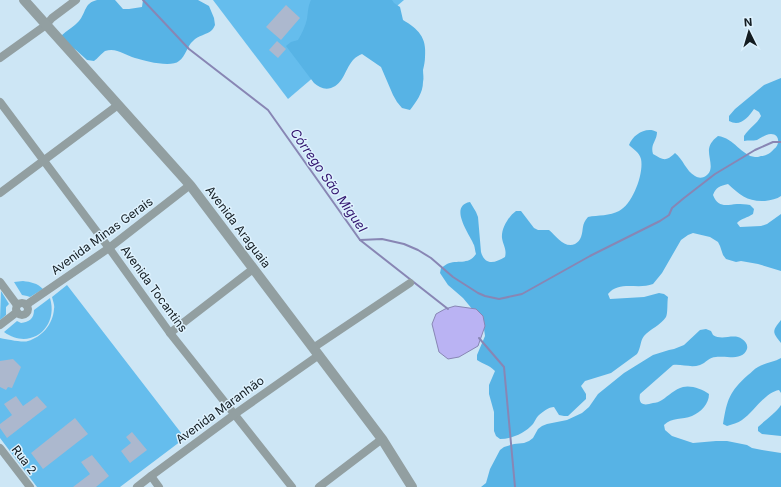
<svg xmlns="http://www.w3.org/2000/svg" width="781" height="487" viewBox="0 0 781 487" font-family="Inter,sans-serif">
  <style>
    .green { fill: #65bded }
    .forest { fill: #57b3e5 }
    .water { fill: #bab3f3; stroke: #8886b4 }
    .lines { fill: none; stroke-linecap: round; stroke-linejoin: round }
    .stream { stroke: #8886b4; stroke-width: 2 }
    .building { fill: #acb8ce }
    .minor { stroke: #929fa1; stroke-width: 8 }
    .tertiary { stroke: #929fa1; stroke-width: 10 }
    .labels { text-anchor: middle; stroke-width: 3; stroke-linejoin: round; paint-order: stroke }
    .street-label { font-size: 12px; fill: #131c21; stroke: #def2fe }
    .water-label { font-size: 13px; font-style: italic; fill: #31136e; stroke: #def2fe }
  </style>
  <rect width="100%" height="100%" fill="#cde6f5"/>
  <!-- green -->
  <g class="green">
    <polygon points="213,0 404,0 288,99"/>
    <path d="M23,281C31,282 37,283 43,289L30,297L27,296L22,295L14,282Z"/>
    <path d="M67,285L185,438L120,487H37L0,438V338C6,339 23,343 28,341C42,337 53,324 54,309C55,306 53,301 52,297Z"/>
    <polygon points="1,291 9,304 6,307 6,315 0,320"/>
    <path d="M50,298C59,328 30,351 4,332L17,321L21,323C29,322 34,319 34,310Z"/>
  </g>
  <!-- forest -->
  <g class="forest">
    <path d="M97,0H115L123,9H129L142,7L143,0H198L209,6L214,18L215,25C214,27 213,29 212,30C207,35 198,35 193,41C187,46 186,56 179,61C171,68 145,61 135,58C125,55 116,47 105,51C102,53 97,59 94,61L87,60L76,50L64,42L61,36C67,30 74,27 79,21C86,13 84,3 97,0Z"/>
    <path d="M311,0H392L394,3L400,7L403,20C418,29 427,37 425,57C425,61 424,66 423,70C423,74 424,78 423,82C423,93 416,102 410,110L402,108L397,102L393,95L381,67L362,54C359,55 356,57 354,59C345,68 344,84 331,88C324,90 319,87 314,83L286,46L291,42L298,40C302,33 305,27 307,19C308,12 308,6 311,0Z"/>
    <path d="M781,78V196C777,199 771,200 765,201C748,202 740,195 728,184C720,186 716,187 713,195C718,208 726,205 737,204C741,204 746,204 750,205L754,209L753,214C747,218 742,218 737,223L740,227L761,226L767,224L781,214V271L758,264L741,261L736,262L726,259L723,255L720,246L718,242L710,237L693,233L688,235L681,240L662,273L653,284C638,290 619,280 608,294L610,299L644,297L659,293L664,294L668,297C667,302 668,313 666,317C661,325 650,329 644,336C640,341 641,348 637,354L611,373L585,381L581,386L586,394V399L568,416H564L559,415L554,407C549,407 542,412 538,416C536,418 535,421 533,424C525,433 512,439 500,439L496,436L494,431V412L489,394V385L495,371C488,364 484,365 477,360V355L485,336L483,322L463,298L448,285L440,273L441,268C443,267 445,265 447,264C457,259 468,266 476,254C475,251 475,248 474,245C470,235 448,206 470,202L476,212L478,217L481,252C485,266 495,263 505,257C507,249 503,245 502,238C501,228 509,216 516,211H521L534,228L538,230H549C556,236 565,249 575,244C578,242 580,240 581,237C584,228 581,225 588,217C598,215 610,216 619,211C633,204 644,173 641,159C639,152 634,150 629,145C633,134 647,126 657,132C657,141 650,144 653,154C663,160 666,162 675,153C683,159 686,171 695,176C698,178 701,178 704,177C716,171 708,159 709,149C710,143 714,139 718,136C734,138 742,156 755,157C757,157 759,157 761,156C766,156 771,153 774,149C780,145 780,134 771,134C766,134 761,138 757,140C753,141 748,140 744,141V136C749,128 757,124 761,116L759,112L754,109C748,118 740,127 729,121V116L735,109L764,85Z"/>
    <path d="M781,320V343C772,332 772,331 781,320Z"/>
    <path d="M706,329L711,331L713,335C722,341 734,333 742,339C746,342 748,345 747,349C743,361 725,356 716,357C709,357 706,363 700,365C691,368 682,364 673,365L640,394C638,405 644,406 653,403C656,403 659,402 662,400C668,396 675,389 683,387C691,385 702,389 709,394C709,404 701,412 692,416C682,420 672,417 664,425L665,430L672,436L693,443L716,441H727L747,445L752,448L762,450L781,453V487H481L486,483L490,469L500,450L504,447L514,444L524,443L529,441L533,438L538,429L542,426L547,424L567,420L582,413L589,407L598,394L624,373L653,355L669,350L674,349L684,345L700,330Z"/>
    <path d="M781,358V393L779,390C764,393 754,412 742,420C738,423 732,424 727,426L723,424C727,400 729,392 748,375C751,373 754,369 758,367C765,363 774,362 781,358Z"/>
    <path d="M781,405V436L762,434L758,431V427C765,420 775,414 781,405Z"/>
  </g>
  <!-- water -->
  <polygon class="water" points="455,306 476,309 483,316 485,326 478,346 459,357 448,359 439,352 432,324 436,314 445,309"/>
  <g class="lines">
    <!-- stream -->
    <g class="stream">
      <polyline points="143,0 189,49 268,110 360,240 448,309"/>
      <polyline points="360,240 382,239 404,244 418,250 431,258 453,277 478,293 485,296 499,299 522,294 590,256 660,221 669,215 672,208 684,198 715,174 755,150 773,142 781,142"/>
      <polyline points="479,338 504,367 515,487"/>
    </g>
  </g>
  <!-- building -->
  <g class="building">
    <polygon points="286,5 300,18 281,40 266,27"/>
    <polygon points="277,41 286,49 278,58 269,50"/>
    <polygon points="13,359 21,367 12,388 8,387 6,390 0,387 0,361"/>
    <polygon points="16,396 23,406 37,396 47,407 7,438 0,428 0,424 12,415 4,404"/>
    <polygon points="75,418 88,434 43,469 31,453"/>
    <polygon points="132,432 147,450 130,463 121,451 131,443 126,437"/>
    <polygon points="92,455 109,476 96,487 73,487 90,474 81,462"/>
  </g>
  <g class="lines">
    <!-- minor -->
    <g class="minor">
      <polyline points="0,58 46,25 52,18 76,0"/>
      <polyline points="0,102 109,248 170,333 292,487"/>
      <polyline points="0,193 118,105"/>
      <polyline points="0,282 17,305"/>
      <circle cx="22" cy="309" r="6"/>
      <polyline points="26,305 109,248 190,185"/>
      <polyline points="0,325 17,312"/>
      <polyline points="170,333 253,269"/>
      <polyline points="313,348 410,283"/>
      <polyline points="0,448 30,487"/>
      <polyline points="151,476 159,487"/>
      <polyline points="137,487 151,476 235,414 319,355"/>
      <polyline points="319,487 382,439"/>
    </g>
    <!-- tertiary -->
    <polyline class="tertiary" points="24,0 190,185 382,439 412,487"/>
  </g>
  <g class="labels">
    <!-- street labels -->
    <g class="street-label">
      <text transform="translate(238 227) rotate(53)" y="4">Avenida Araguaia</text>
      <text transform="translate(102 236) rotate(-36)" y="4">Avenida Minas Gerais</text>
      <text transform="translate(154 289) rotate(54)" y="4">Avenida Tocantins</text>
      <text transform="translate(220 410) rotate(-36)" y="4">Avenida Maranhão</text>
      <text transform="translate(24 460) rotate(53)" y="4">Rua 2</text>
    </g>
    <!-- water labels -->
    <g class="water-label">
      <text transform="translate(329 180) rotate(55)" y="5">Córrego São Miguel</text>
    </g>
  </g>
  <!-- north arrow -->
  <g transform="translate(749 32) rotate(355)" stroke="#def2fe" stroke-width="3" paint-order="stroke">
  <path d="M0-3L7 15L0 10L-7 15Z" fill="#131c21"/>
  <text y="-6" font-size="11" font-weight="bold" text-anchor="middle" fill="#131c21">N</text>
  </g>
</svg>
